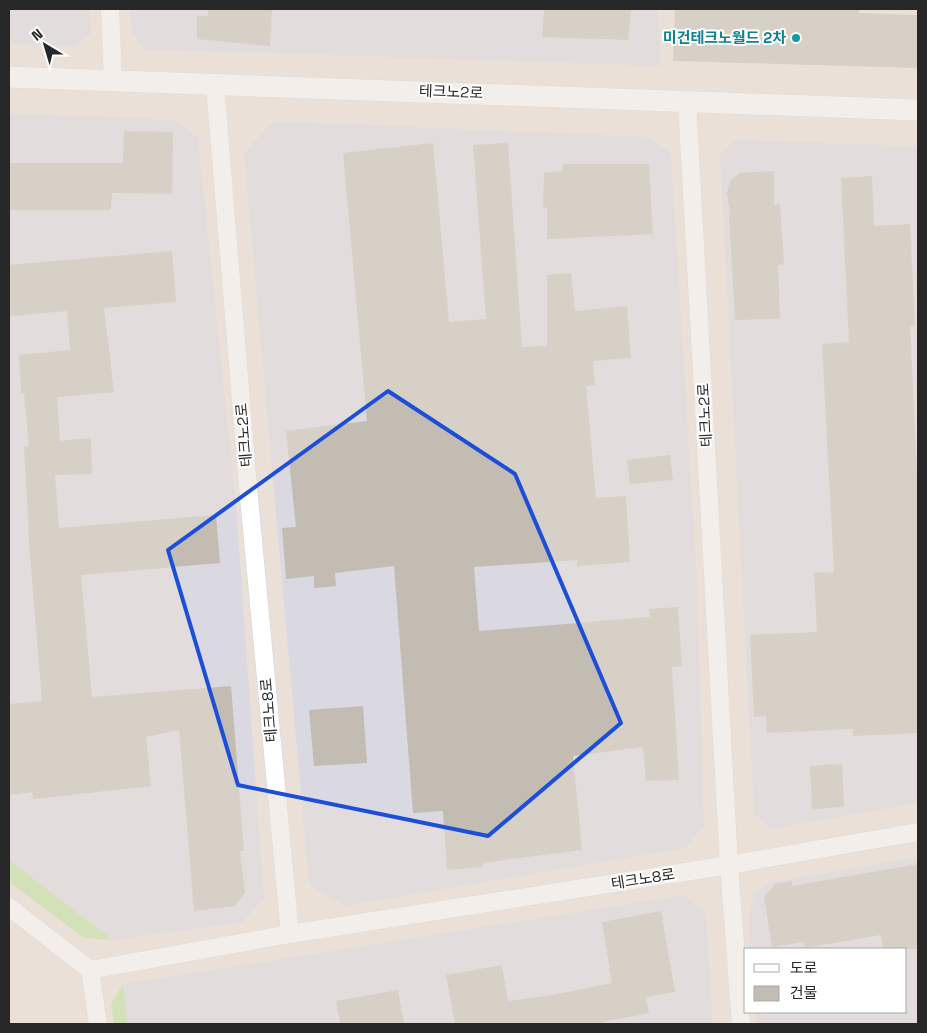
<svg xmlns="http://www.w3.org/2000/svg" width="927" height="1033" viewBox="0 0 927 1033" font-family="'Space Grotesk','Noto Sans KR',sans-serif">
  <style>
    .industrial { fill: #dad9e2 }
    .green { fill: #b5e391 }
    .building { fill: #c2bcb3 }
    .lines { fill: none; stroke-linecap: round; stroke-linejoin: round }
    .minor-casing { stroke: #cdd2e1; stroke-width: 19 }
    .tertiary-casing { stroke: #cdd2e1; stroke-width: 22 }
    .minor { stroke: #fff; stroke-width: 18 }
    .tertiary { stroke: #fff; stroke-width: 21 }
    .marked { fill: none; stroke: #1d4ed8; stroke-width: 4; stroke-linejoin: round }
    .culture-dot { fill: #0f9aa8; stroke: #fff; stroke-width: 2 }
    .labels { text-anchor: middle; stroke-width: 4; stroke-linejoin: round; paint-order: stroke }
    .culture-label { font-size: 15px; font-weight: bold; fill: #0d838f; stroke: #fff; text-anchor: end }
    .street-label { font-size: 15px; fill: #272727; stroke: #fff }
  </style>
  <rect width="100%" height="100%" fill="#eae0d7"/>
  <!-- industrial -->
  <g class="industrial">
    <polygon points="9,9 90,9 91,33 76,47 9,44"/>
    <polygon points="130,9 658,9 661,66 144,49 132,34"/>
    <polygon points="9,113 176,120 198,138 236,504 264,898 243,922 113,940 9,860"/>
    <polygon points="273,121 648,137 671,152 697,579 704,827 685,848 345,906 309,885 244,153"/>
    <polygon points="734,140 918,146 918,803 771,829 754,814 720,155"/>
    <polygon points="918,857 918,1024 757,1024 755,1012 906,1012 906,949 749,949 749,909 756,891 772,882"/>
    <polygon points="685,895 706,914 713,1024 128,1024 123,984"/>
  </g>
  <!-- green -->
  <g class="green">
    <polygon points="9,860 113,940 84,938 9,882"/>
    <polygon points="123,984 128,1024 114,1024 111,1004"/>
  </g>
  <!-- building -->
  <g class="building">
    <polygon points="208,9 272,9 270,46 197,39 197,16 208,16"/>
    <polygon points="544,9 631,9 628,40 542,37"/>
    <polygon points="675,9 859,9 859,13 918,15 918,68 673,61"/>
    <polygon points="124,131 173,132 172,194 112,193 111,210 9,210 9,163 123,163"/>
    <polygon points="433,143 449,322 486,319 473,145 508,143 522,347 547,346 547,275 571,273 575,311 627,306 631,358 593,361 595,385 586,386 596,498 626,496 630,562 577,566 577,560 474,567 479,631 650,617 649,609 678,607 682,666 672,667 679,780 646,781 643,747 573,756 582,850 482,863 483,867 447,870 443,811 413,813 394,566 335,573 336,586 314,588 314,576 286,579 282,528 296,527 286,431 367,421 343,153"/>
    <polygon points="563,164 649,164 653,234 547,239 547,207 543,208 544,173 562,171"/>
    <polygon points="774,171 774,205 780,204 784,264 778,265 780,319 735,320 729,215 730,213 727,193 730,181 740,173"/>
    <polygon points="872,176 874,226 910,224 915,326 910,326 918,493 918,733 853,736 853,729 767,733 766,716 754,717 750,635 817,632 814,573 834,572 822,344 849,342 841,178"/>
    <polygon points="172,251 176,302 104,308 114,392 57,397 60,441 91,438 92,474 55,475 59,528 216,515 220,563 81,575 92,697 231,686 244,851 240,851 245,893 235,906 194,911 179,730 146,737 151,786 33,799 32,792 9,795 9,704 42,701 28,531 29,531 24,447 29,446 24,393 21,393 19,355 70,350 67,311 10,316 9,265"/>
    <polygon points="670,455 673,480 630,484 627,460"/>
    <polygon points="363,706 367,763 314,766 309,710"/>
    <polygon points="842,764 844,807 812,809 810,766"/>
    <polygon points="918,864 918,949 883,949 881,935 805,948 804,942 772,947 764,897 775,884 792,881 792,886"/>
    <polygon points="661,911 675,992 646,997 649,1013 603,1022 604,1024 455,1024 446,975 502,965 508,1001 552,995 612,983 602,922"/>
    <polygon points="398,990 404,1024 340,1024 336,1001"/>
  </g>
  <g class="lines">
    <!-- minor casing -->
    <g class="minor-casing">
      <g id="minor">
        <polyline points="110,9 113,80"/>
        <polyline points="215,84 248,487 290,934"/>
        <polyline points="687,101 729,865 741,1024"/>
        <polyline points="9,907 90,970 290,934 729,865 918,832"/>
        <polyline points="90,970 98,1024"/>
      </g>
    </g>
    <!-- tertiary casing -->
    <g class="tertiary-casing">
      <polyline id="tertiary" points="9,77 918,110"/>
    </g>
    <!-- minor -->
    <use href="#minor" class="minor"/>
    <!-- tertiary -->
    <use href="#tertiary" class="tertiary"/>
  </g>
  <!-- marked area -->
  <path d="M0 0H927V1033H0ZM388,391L515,474L621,723L488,836L238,785L168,550Z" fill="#eae0d7" fill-opacity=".55" fill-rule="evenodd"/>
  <path class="marked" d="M388,391L515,474L621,723L488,836L238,785L168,550Z"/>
  <!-- markers -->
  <circle class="culture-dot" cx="796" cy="38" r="5"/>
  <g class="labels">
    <!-- culture labels -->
    <g class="culture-label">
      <text x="786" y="43">미건테크노월드 2차</text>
    </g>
    <!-- street labels -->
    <g class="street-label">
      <text transform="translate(451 92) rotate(2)" y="5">테크노2로</text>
      <text transform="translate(705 415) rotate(-93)" y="5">테크노2로</text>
      <text transform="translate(244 435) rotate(-95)" y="5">테크노2로</text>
      <text transform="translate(269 710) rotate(-95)" y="5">테크노8로</text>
      <text transform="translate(643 879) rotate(-9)" y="5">테크노8로</text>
    </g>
  </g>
  <!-- border -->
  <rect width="927" height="1033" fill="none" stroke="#272727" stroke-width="20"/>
  <!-- legend -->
  <rect x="744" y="948" width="162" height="65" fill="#ffffff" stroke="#a9a9a9"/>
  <rect x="754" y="964" width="25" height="8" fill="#ffffff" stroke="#a9a9a9"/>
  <text x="790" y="973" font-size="15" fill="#272727">도로</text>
  <rect x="754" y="986" width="25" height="15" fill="#c2bcb3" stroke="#a9a9a9"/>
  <text x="790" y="998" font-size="15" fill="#272727">건물</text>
  <!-- north arrow -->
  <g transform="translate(45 45) rotate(322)" stroke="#ffffff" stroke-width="4" paint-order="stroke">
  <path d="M0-4L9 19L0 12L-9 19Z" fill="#272727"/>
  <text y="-8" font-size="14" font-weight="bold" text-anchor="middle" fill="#272727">N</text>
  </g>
</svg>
